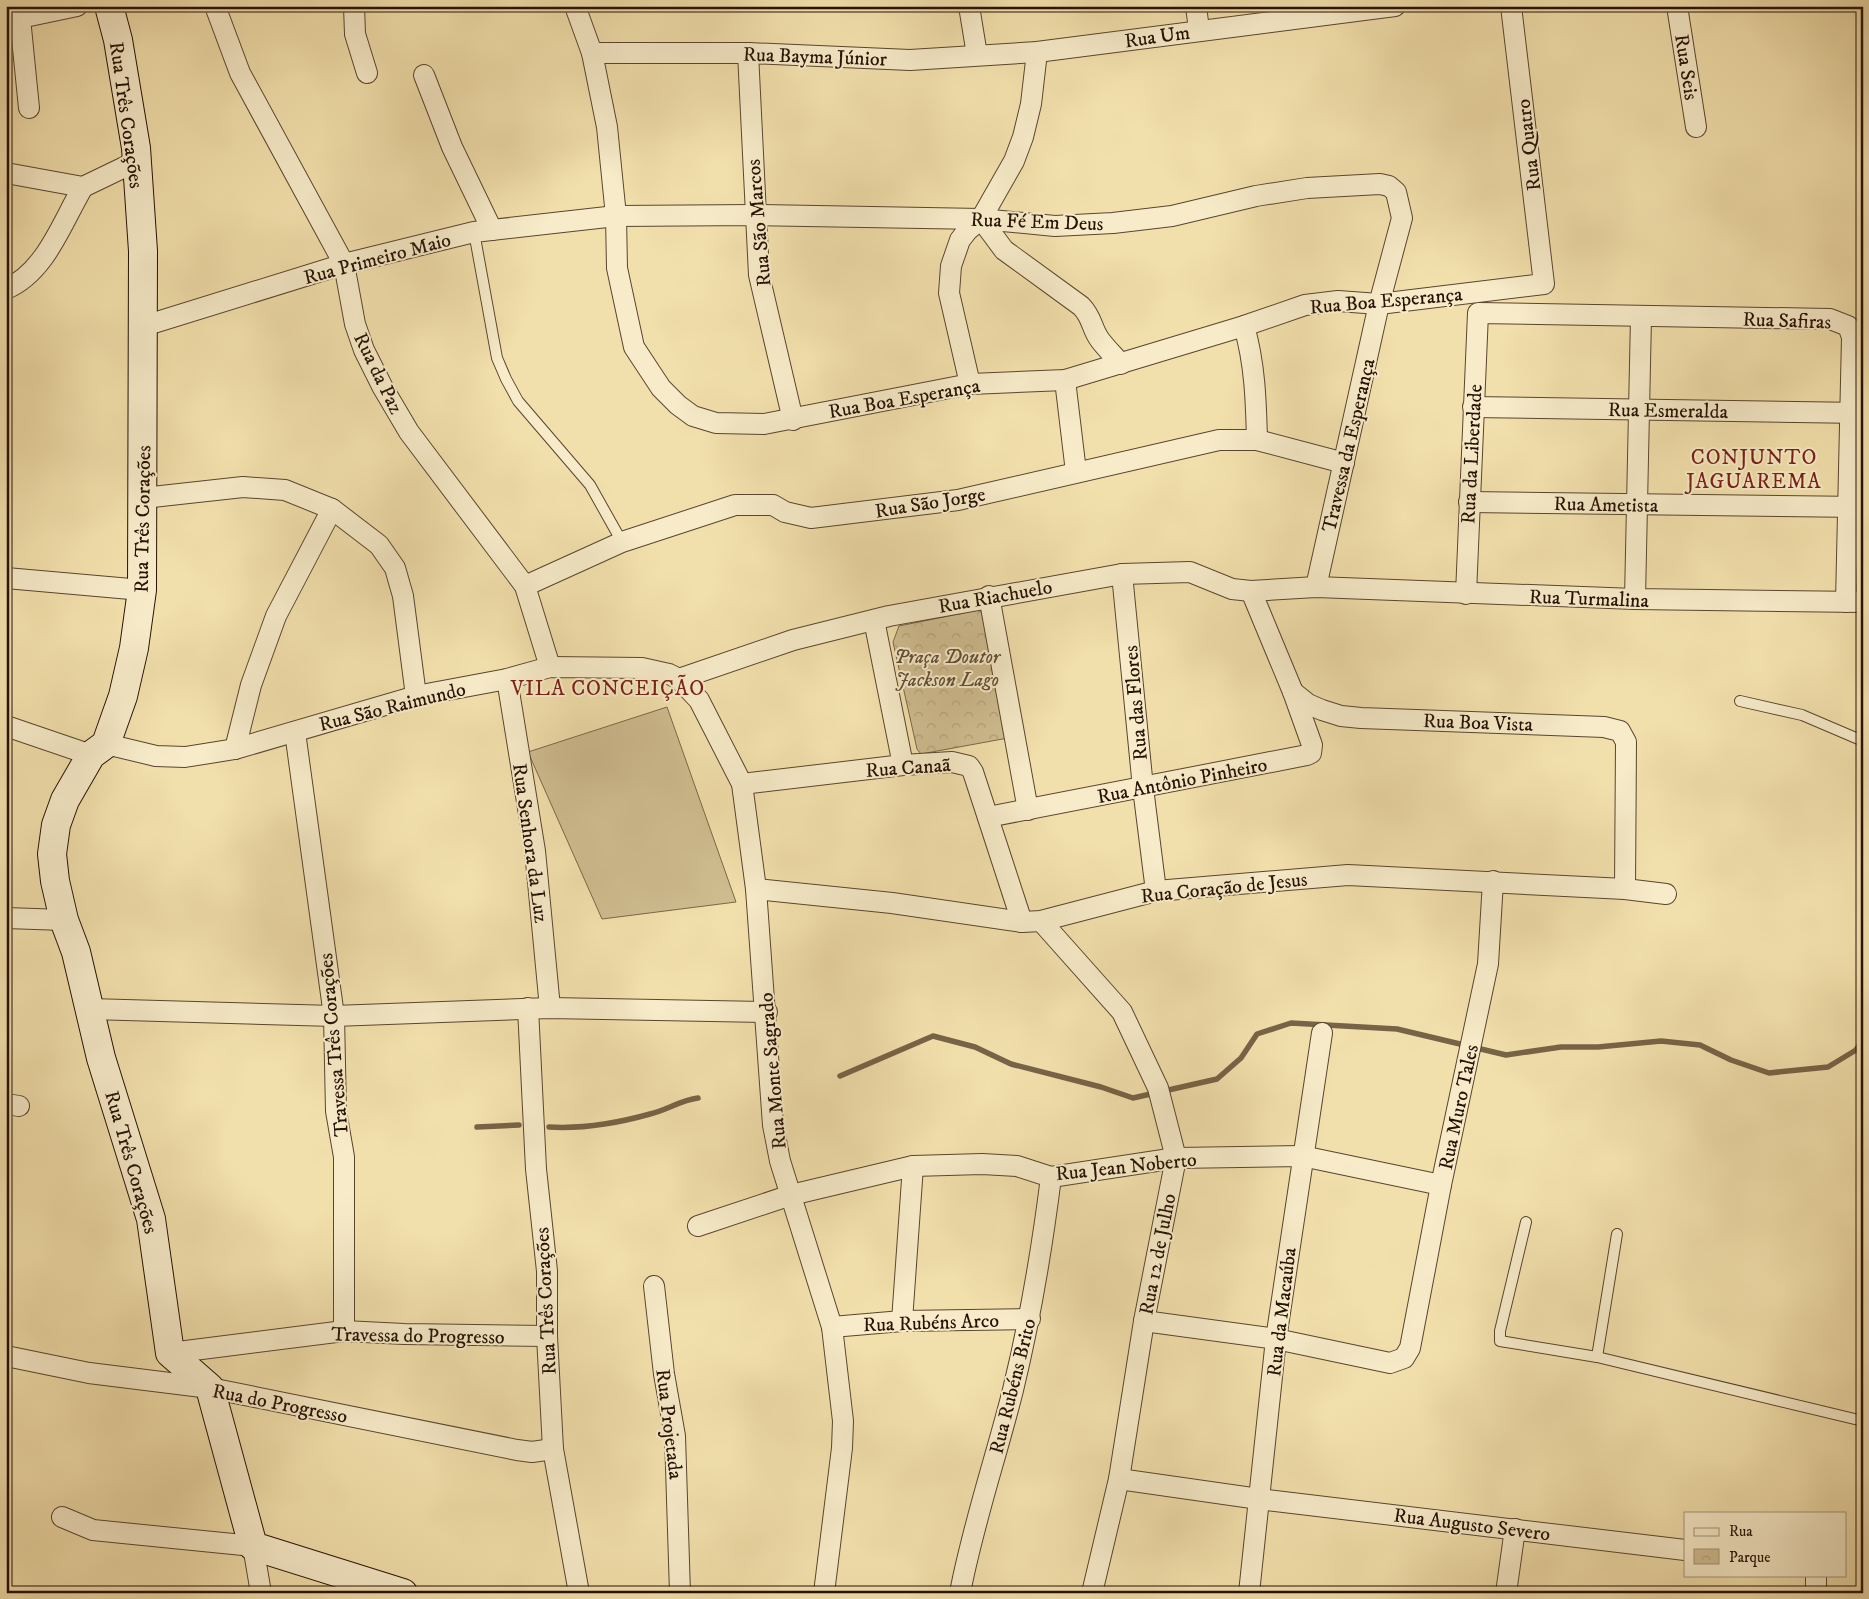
<svg xmlns="http://www.w3.org/2000/svg" width="1869" height="1599" viewBox="0 0 1869 1599" font-family="'IM FELL DW Pica',serif">
  <style>
    .park { fill: url(#park-crowns); stroke: #7a674a }
    .pitch { fill: #cfbd90; stroke: #7a674a }
    .lines { fill: none; stroke-linecap: round; stroke-linejoin: round }
    .stream { stroke: #776347; stroke-width: 5.5 }
    .lane-casing { stroke: #59452f; stroke-width: 12 }
    .street-casing { stroke: #59452f; stroke-width: 22 }
    .secondary-casing { stroke: #261105; stroke-width: 30 }
    .lane { stroke: #f7ebc9; stroke-width: 10 }
    .street { stroke: #f7ebc9; stroke-width: 20 }
    .secondary { stroke: #f7ebc9; stroke-width: 28 }
    .labels { text-anchor: middle; stroke-width: 4; stroke-linejoin: round; paint-order: stroke }
    .street-label { font-size: 20px; fill: #261105; stroke: #f7ebc9 }
    .park-label { font-size: 20px; font-style: italic; fill: #614d36; stroke: #f7ebc9 }
    .neighbourhood-label { font-size: 21px; letter-spacing: 1px; fill: #7a1f14; stroke: #f7ebc9 }
  </style>
  <defs>
    <pattern id="park-crowns" width="20" height="18" patternUnits="userSpaceOnUse" patternTransform="scale(1.25)"><rect width="20" height="18" fill="#cfbd90"/><path d="M2 6a3 3 0 1 1 6 0M12 15a3 3 0 1 1 6 0" fill="none" stroke="#b2a17b"/></pattern>
  </defs>
  <rect width="100%" height="100%" fill="#f2e0ac"/>
  <filter id="stains"><feTurbulence type="fractalNoise" baseFrequency=".004" numOctaves="4"/><feColorMatrix values="0 0 0 0 .2 0 0 0 0 .09 0 0 0 0 .02 0 0 0 .5 -.17"/></filter>
  <radialGradient id="worn" r=".72"><stop offset=".6" stop-color="#630" stop-opacity="0"/><stop offset="1" stop-color="#630" stop-opacity=".3"/></radialGradient>
  <!-- park -->
  <polygon class="park" points="978,610 987,617 1008,738 921,754 917,749 893,642 899,626"/>
  <!-- pitch -->
  <polygon class="pitch" points="667,707 736,902 602,919 528,752"/>
  <g class="lines">
    <!-- stream -->
    <g class="stream">
      <polyline points="840,1076 933,1036 975,1047 1011,1064 1101,1087 1133,1098 1217,1079 1241,1058 1257,1034 1291,1023 1397,1029 1506,1055 1561,1047 1598,1047 1661,1041 1700,1045 1731,1060 1769,1073 1828,1067 1856,1050 1863,1039"/>
      <polyline points="477,1127 519,1125"/>
      <path d="M549,1127C583,1129 618,1123 650,1114C667,1110 681,1100 698,1098"/>
    </g>
    <!-- lane casing -->
    <g class="lane-casing">
      <g id="lane">
        <polyline points="474,232 497,358 506,379 518,401 590,485 622,542"/>
        <polyline points="1740,701 1802,715 1863,741"/>
        <polyline points="1526,1222 1500,1331 1500,1341 1597,1357 1863,1421"/>
        <polyline points="1597,1357 1617,1234"/>
      </g>
    </g>
    <!-- street casing -->
    <g class="street-casing">
      <g id="street">
        <polyline points="215,6 240,73 344,264 355,324 364,350 383,388 409,432 525,586 550,667"/>
        <polyline points="354,6 355,34 367,73"/>
        <polyline points="575,6 592,53 607,127 616,216 617,268 634,347 661,388 678,405 693,416 716,423 764,424 970,384 1065,380 1244,326 1305,305 1338,301 1379,304 1544,284 1511,6"/>
        <polyline points="969,6 977,55"/>
        <polyline points="1196,6 1199,30"/>
        <polyline points="1677,6 1696,127"/>
        <polyline points="6,17 20,18 77,6"/>
        <polyline points="20,18 29,108"/>
        <polyline points="592,53 748,53 910,60 1037,52 1395,6"/>
        <polyline points="748,53 759,275 793,420"/>
        <polyline points="424,75 452,147 492,230"/>
        <polyline points="6,173 83,187 137,161"/>
        <path d="M981,219L1004,250L1081,306C1093,318 1091,328 1100,340C1106,348 1114,356 1121,364"/>
        <path d="M6,289C46,272 62,222 83,187"/>
        <polyline points="144,326 344,264 474,232 616,216 755,215 981,219 1055,226 1113,223 1172,216 1256,196 1307,188 1380,184 1389,186 1396,192 1402,218 1379,304 1316,587"/>
        <path d="M1244,326C1255,364 1256,401 1257,440"/>
        <polyline points="1065,380 1076,472"/>
        <polyline points="970,384 949,293 951,266 960,240 967,231 981,219 1014,161 1023,137 1031,104 1037,52"/>
        <polyline points="1473,407 1863,413"/>
        <polyline points="143,498 243,487 285,490 332,509 379,545 395,568 403,596 416,696"/>
        <polyline points="1469,502 1863,507"/>
        <polyline points="1122,574 1143,788 1156,891"/>
        <polyline points="6,578 142,590"/>
        <polyline points="525,586 622,542 735,505 773,505 785,512 811,518 958,500 1219,440 1257,440 1344,463"/>
        <polyline points="1251,591 1293,692 1308,704 1322,710 1341,716 1361,718 1604,727 1620,731 1626,742 1625,889"/>
        <polyline points="1466,594 1478,313 1830,319 1848,326 1852,337 1846,602"/>
        <polyline points="989,596 1028,810"/>
        <polyline points="1635,599 1641,317"/>
        <polyline points="874,620 903,765"/>
        <polyline points="507,679 535,851 550,1008"/>
        <polyline points="679,679 793,640 889,616 1122,574 1190,572 1232,589 1251,591 1316,587 1635,599 1863,602"/>
        <polyline points="6,726 91,755"/>
        <polyline points="295,732 334,1016 336,1111 344,1157 344,1331"/>
        <polyline points="106,744 156,756 185,757 235,749 416,696 507,679 550,667 642,668 669,674 679,679 699,700 742,784 756,889 773,1125 780,1161 832,1327 843,1421 842,1448 824,1593"/>
        <polyline points="235,749 251,685 276,616 332,509"/>
        <polyline points="742,784 903,765 952,762 969,766 973,772 1022,922"/>
        <polyline points="988,817 1307,755 1311,753 1312,745 1293,692"/>
        <polyline points="756,889 892,903 1022,922 1041,921 1156,891 1348,875 1625,889 1666,894"/>
        <polyline points="6,918 64,920"/>
        <polyline points="1041,921 1122,1012 1158,1088 1176,1158 1144,1321 1119,1479 1092,1593"/>
        <polyline points="528,1008 536,1169 547,1271 547,1336 553,1449 579,1593"/>
        <polyline points="90,1009 334,1016 550,1008 767,1012"/>
        <polyline points="6,1104 19,1106"/>
        <polyline points="698,1226 791,1195 913,1166 982,1164 1017,1166 1051,1177 1176,1158 1302,1156 1441,1185"/>
        <polyline points="654,1286 664,1374 675,1436 680,1593"/>
        <polyline points="902,1321 913,1166"/>
        <polyline points="1144,1321 1276,1339 1390,1363 1404,1358 1410,1348 1441,1185 1488,964 1493,881"/>
        <polyline points="832,1327 902,1321 1030,1319"/>
        <polyline points="170,1353 344,1331 404,1334 547,1336"/>
        <polyline points="6,1356 89,1373 210,1388 517,1450 532,1452 553,1449"/>
        <polyline points="1119,1479 1259,1499 1685,1550"/>
        <polyline points="62,1517 93,1530 253,1546 261,1593"/>
        <path d="M960,1593C973,1524 996,1458 1013,1390C1030,1320 1042,1249 1051,1177"/>
        <polyline points="1249,1593 1276,1339 1322,1033"/>
        <polyline points="1506,1593 1515,1529"/>
        <polyline points="1816,1593 1816,1575"/>
      </g>
    </g>
    <!-- secondary casing -->
    <g class="secondary-casing">
      <polyline id="secondary" points="109,6 118,40 136,148 143,251 142,590 134,648 123,696 106,744 91,755 65,800 56,825 52,854 55,881 64,920 76,952 101,1058 151,1219 170,1353 210,1388 253,1546 403,1593"/>
    </g>
    <!-- lane -->
    <use href="#lane" class="lane"/>
    <!-- street -->
    <use href="#street" class="street"/>
    <!-- secondary -->
    <use href="#secondary" class="secondary"/>
  </g>
  <g class="labels">
    <!-- street labels -->
    <g class="street-label">
      <text transform="translate(1157 36) rotate(-8)" y="7">Rua Um</text>
      <text transform="translate(815 56) rotate(2)" y="7">Rua Bayma Júnior</text>
      <text transform="translate(1687 67) rotate(81)" y="7">Rua Seis</text>
      <text transform="translate(127 115) rotate(82)" y="7">Rua Três Corações</text>
      <text transform="translate(1528 145) rotate(-97)" y="7">Rua Quatro</text>
      <text transform="translate(1037 221) rotate(2)" y="7">Rua Fé Em Deus</text>
      <text transform="translate(758 223) rotate(-95)" y="7">Rua São Marcos</text>
      <text transform="translate(377 258) rotate(-15)" y="7">Rua Primeiro Maio</text>
      <text transform="translate(1386 300) rotate(-5)" y="7">Rua Boa Esperança</text>
      <text transform="translate(1787 320) rotate(2)" y="7">Rua Safiras</text>
      <text transform="translate(379 373) rotate(64)" y="7">Rua da Paz</text>
      <text transform="translate(904 398) rotate(-10)" y="7">Rua Boa Esperança</text>
      <text transform="translate(1668 410) rotate(1)" y="7">Rua Esmeralda</text>
      <text transform="translate(1348 445) rotate(-77)" y="7">Travessa da Esperança</text>
      <text transform="translate(1471 454) rotate(-87)" y="7">Rua da Liberdade</text>
      <text transform="translate(930 502) rotate(-9)" y="7">Rua São Jorge</text>
      <text transform="translate(1606 504) rotate(1)" y="7">Rua Ametista</text>
      <text transform="translate(142 519) rotate(-89)" y="7">Rua Três Corações</text>
      <text transform="translate(995 596) rotate(-10)" y="7">Rua Riachuelo</text>
      <text transform="translate(1589 598) rotate(2)" y="7">Rua Turmalina</text>
      <text transform="translate(1135 703) rotate(-95)" y="7">Rua das Flores</text>
      <text transform="translate(392 706) rotate(-14)" y="7">Rua São Raimundo</text>
      <text transform="translate(1478 722) rotate(2)" y="7">Rua Boa Vista</text>
      <text transform="translate(908 767) rotate(-4)" y="7">Rua Canaã</text>
      <text transform="translate(1182 780) rotate(-11)" y="7">Rua Antônio Pinheiro</text>
      <text transform="translate(531 843) rotate(82)" y="7">Rua Senhora da Luz</text>
      <text transform="translate(1224 887) rotate(-6)" y="7">Rua Coração de Jesus</text>
      <text transform="translate(333 1045) rotate(-95)" y="7">Travessa Três Corações</text>
      <text transform="translate(772 1071) rotate(-95)" y="7">Rua Monte Sagrado</text>
      <text transform="translate(1458 1107) rotate(-78)" y="7">Rua Muro Tales</text>
      <text transform="translate(132 1162) rotate(74)" y="7">Rua Três Corações</text>
      <text transform="translate(1126 1166) rotate(-6)" y="7">Rua Jean Noberto</text>
      <text transform="translate(1157 1254) rotate(-79)" y="7">Rua 12 de Julho</text>
      <text transform="translate(545 1301) rotate(-93)" y="7">Rua Três Corações</text>
      <text transform="translate(1281 1312) rotate(-83)" y="7">Rua da Macaúba</text>
      <text transform="translate(931 1322) rotate(-2)" y="7">Rua Rubéns Arco</text>
      <text transform="translate(418 1335) rotate(1)" y="7">Travessa do Progresso</text>
      <text transform="translate(1012 1386) rotate(-76)" y="7">Rua Rubéns Brito</text>
      <text transform="translate(280 1403) rotate(11)" y="7">Rua do Progresso</text>
      <text transform="translate(670 1424) rotate(83)" y="7">Rua Projetada</text>
      <text transform="translate(1472 1524) rotate(7)" y="7">Rua Augusto Severo</text>
    </g>
    <!-- park labels -->
    <g class="park-label">
      <text x="947" y="663">Praça Doutor<tspan x="947" dy="23">Jackson Lago</tspan></text>
    </g>
    <!-- neighbourhood labels -->
    <g class="neighbourhood-label">
      <text x="1754" y="464">CONJUNTO<tspan x="1754" dy="24">JAGUAREMA</tspan></text>
      <text x="608" y="695">VILA CONCEIÇÃO</text>
    </g>
  </g>
  <!-- margin -->
  <rect width="1869" height="1599" fill="none" stroke="#f2e0ac" stroke-width="25"/>
  <rect x="8" y="8" width="1854" height="1584" fill="none" stroke="#261105" stroke-width="2.5"/>
  <rect x="12" y="12" width="1844" height="1574" fill="none" stroke="#261105"/>
  <!-- legend -->
  <rect x="1684" y="1512" width="162" height="65" fill="#f7ebc9" stroke="#a3947b"/>
  <rect x="1694" y="1528" width="25" height="8" fill="#f7ebc9" stroke="#a3947b"/>
  <text x="1729" y="1536" font-size="15" fill="#261105">Rua</text>
  <rect x="1694" y="1549" width="25" height="15" fill="url(#park-crowns)" stroke="#a3947b"/>
  <text x="1729" y="1562" font-size="15" fill="#261105">Parque</text>
  <rect width="100%" height="100%" filter="url(#stains)"/>
  <rect width="100%" height="100%" fill="url(#worn)"/>
</svg>
